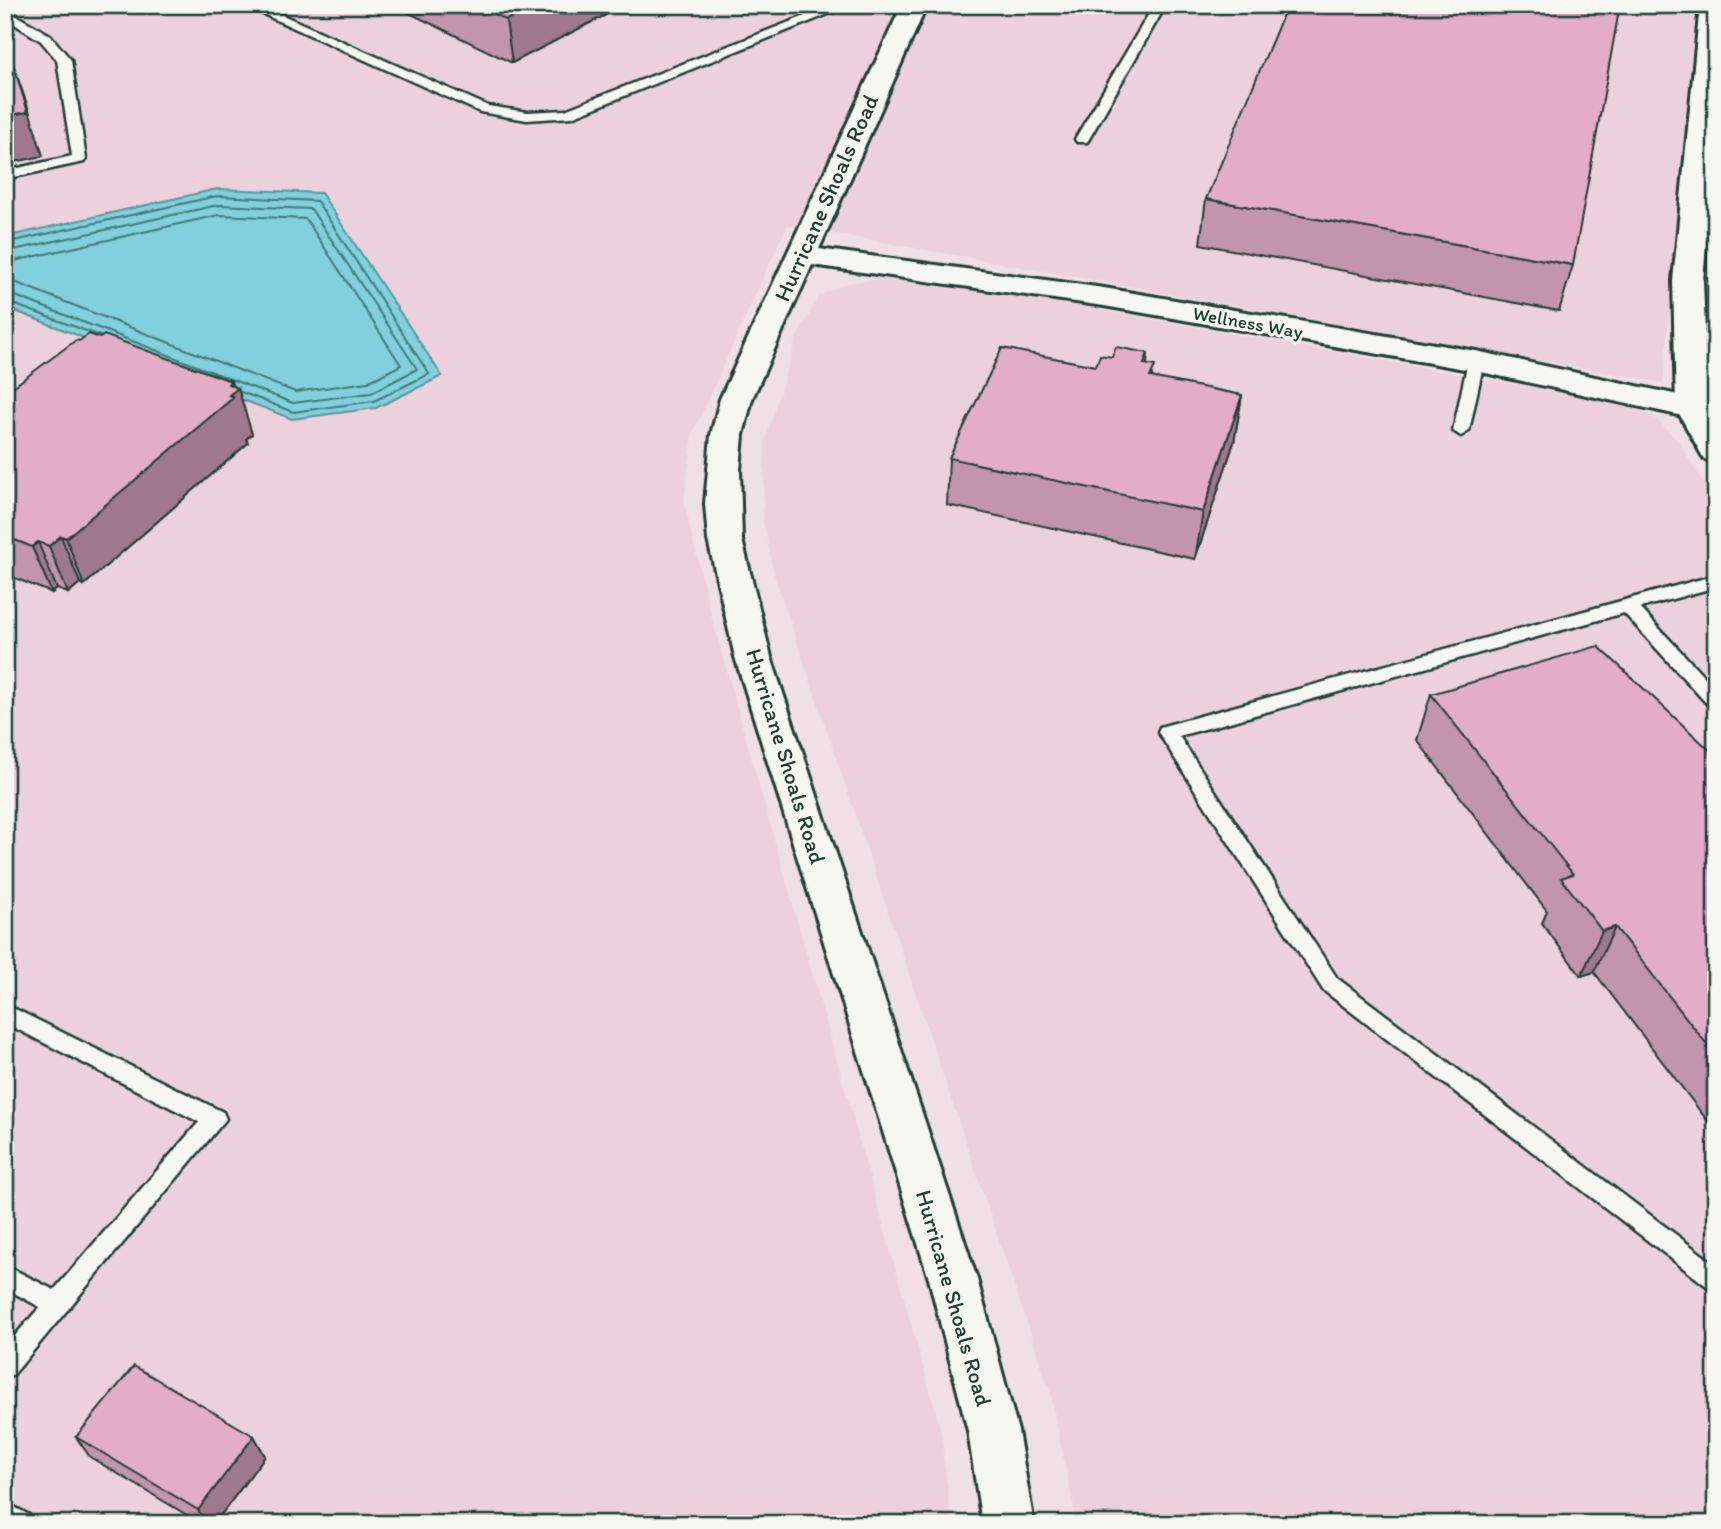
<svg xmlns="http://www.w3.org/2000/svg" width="1721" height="1529" viewBox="0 0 1721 1529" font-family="Itim,sans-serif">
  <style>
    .built { fill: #ecd1dc }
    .water { fill: #81d0de; stroke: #5a959a; stroke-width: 2 }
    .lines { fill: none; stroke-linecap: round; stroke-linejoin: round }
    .shore { stroke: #467878; stroke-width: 2 }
    .lane-casing { stroke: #1f3d34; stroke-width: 5 }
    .street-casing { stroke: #1f3d34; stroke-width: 6 }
    .secondary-casing { stroke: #1f3d34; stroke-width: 6 }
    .lane { fill: #f6f6f2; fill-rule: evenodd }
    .street { fill: #f6f6f2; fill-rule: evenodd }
    .secondary { fill: #f6f6f2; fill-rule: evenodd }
    .wall { fill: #c395aa; stroke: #1f3d34; stroke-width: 2 }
    .shaded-wall { fill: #9f798b; stroke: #1f3d34; stroke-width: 2 }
    .building { fill: #e3adc6; stroke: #1f3d34; stroke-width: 2 }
    .labels { text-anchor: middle; stroke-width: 6; stroke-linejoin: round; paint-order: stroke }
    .far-street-label { font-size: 19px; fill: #1f3d34; stroke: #f6f6f2 }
    .street-label { font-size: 23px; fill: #1f3d34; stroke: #f6f6f2 }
  </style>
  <rect width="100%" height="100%" fill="#f0e0e5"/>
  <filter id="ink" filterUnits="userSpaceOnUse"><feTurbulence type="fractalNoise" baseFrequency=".0143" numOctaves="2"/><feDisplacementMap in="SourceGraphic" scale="14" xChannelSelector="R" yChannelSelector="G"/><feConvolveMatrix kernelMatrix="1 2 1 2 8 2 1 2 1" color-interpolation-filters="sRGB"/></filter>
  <g filter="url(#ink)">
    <!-- built -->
    <g class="built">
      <polygon points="5,5 1698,5 1663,383 787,225 693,433 684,502 710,611 940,1426 952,1524 5,1524"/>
      <polygon points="881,278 1057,302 1626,404 1656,418 1679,442 1716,504 1716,1524 1077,1524 1050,1392 774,574 763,520 765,441 796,339 819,296 844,284"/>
    </g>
    <!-- water -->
    <polygon class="water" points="217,189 321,193 442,376 376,408 292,419 5,307 5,237"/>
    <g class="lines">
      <!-- shore -->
      <g class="shore">
        <polyline points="5,243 217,196 317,201 429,374 374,401 293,412 241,392"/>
        <polyline points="5,252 218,205 311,209 417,369 371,393 293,403 5,292"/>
        <polyline points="5,263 219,215 306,219 401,365 368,382 295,392 17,283 5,281"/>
        <polyline points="5,301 100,336"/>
      </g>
      <!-- lane casing -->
      <g class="lane-casing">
        <g id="lane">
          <polygon points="243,5 260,5 488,106 527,112 565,110 833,5 851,5 572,117 527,120 480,112"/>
          <polygon points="1154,5 1166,5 1089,139 1087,142 1077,142 1075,139"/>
          <polygon points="5,9 50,35 71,60 86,159 84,162 5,179 5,171 72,156 57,60 41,41 5,18"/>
          <polygon points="1476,356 1484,361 1469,431 1461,436 1453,431 1468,361"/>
          <polygon points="1716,399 1716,409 1692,413 1684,408 1686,404"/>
          <polygon points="1716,575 1716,587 1640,608 1716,689 1716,708 1709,706 1624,613 1179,736 1337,978 1716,1265 1716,1290 1708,1287 1323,990 1158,732 1160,727 1167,725"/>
          <polygon points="5,1004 223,1112 226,1119 14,1374 5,1378 5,1347 40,1307 5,1288 5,1265 54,1290 199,1122 5,1023"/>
          <polygon points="5,1502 29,1515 33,1524 5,1524"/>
        </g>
      </g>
      <!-- street casing -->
      <g class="street-casing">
        <polygon id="street" points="902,5 927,5 819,249 1104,288 1476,351 1692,398 1703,401 1708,408 1703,415 1692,418 1476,371 1104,306 812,265 752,399 743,435 740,470 742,540 771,657 977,1279 1018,1431 1034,1524 982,1524 968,1431 929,1279 735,657 708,540 705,504 711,435 720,399"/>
      </g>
      <!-- secondary casing -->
      <g class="secondary-casing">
        <polygon id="secondary" points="1700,5 1716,5 1716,125 1703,281 1708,408 1716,422 1716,462 1704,459 1676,408 1673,281"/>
      </g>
      <!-- lane -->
      <use href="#lane" class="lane"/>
      <!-- street -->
      <use href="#street" class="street"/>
      <!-- secondary -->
      <use href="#secondary" class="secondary"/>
    </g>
    <!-- wall -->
    <g class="wall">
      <polygon points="393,5 625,5 512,63"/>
      <polygon points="1206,199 1573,265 1559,311 1200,244"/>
      <polygon points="1148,353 1147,364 1153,378 1242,395 1234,442 1195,559 947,505 949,458 1096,366 1112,357"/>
      <polygon points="233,386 252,434 246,439 248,443 84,585 80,583 68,593 57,589 52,593 5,574 5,393"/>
      <polygon points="1431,694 1716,756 1716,1132 1594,972 1581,976 1542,923 1547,911 1417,740"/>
      <polygon points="254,1436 265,1456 214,1524 202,1524 90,1457 76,1437"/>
    </g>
    <!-- shaded-wall -->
    <g class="shaded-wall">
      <polygon points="535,5 625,5 512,63 506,20"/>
      <polygon points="14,67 29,110 43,156 5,164 5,116"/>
      <polygon points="231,381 234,391 238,388 252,434 246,439 248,443 84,585 66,538"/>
      <polygon points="1242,395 1234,442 1195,559 1203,512"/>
      <polygon points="61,536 80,583 68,593 49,546"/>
      <polygon points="38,542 57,589 52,593 32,547"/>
      <polygon points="1615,927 1594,972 1581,976 1602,931"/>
      <polygon points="254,1436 265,1456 214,1524 207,1524 198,1510"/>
    </g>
    <!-- building -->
    <g class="building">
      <polygon points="475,5 535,5 506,20"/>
      <polygon points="1287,5 1620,5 1573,265 1206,199"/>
      <polygon points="14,67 28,112 5,116 5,68"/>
      <polygon points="89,334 100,338 104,335 231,381 228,384 238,388 229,395 234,397 66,538 61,536 49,546 38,542 32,547 5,536 5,393 76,340 79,341"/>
      <polygon points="1116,347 1148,353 1144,364 1155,366 1150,377 1242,395 1203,512 949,458 1002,348 1096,366 1100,355 1112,357"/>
      <polygon points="1598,646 1716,756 1716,1056 1615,927 1602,931 1561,878 1573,874 1431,694"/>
      <polygon points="134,1366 254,1436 198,1510 76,1437"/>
    </g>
  </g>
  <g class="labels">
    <!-- far-street labels -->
    <g class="far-street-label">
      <text transform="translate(1248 322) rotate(10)" y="7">Wellness Way</text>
    </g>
    <!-- street labels -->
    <g class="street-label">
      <text transform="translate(826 198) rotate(-66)" y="8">Hurricane Shoals Road</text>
      <text transform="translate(786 756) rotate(73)" y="8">Hurricane Shoals Road</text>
      <text transform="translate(954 1298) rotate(74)" y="8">Hurricane Shoals Road</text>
    </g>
  </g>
  <!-- margin -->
  <rect width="1721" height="1529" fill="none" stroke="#f6f6f2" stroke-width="28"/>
  <rect x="14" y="14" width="1693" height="1501" fill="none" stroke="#1f3d34" stroke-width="2.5" filter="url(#ink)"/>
</svg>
